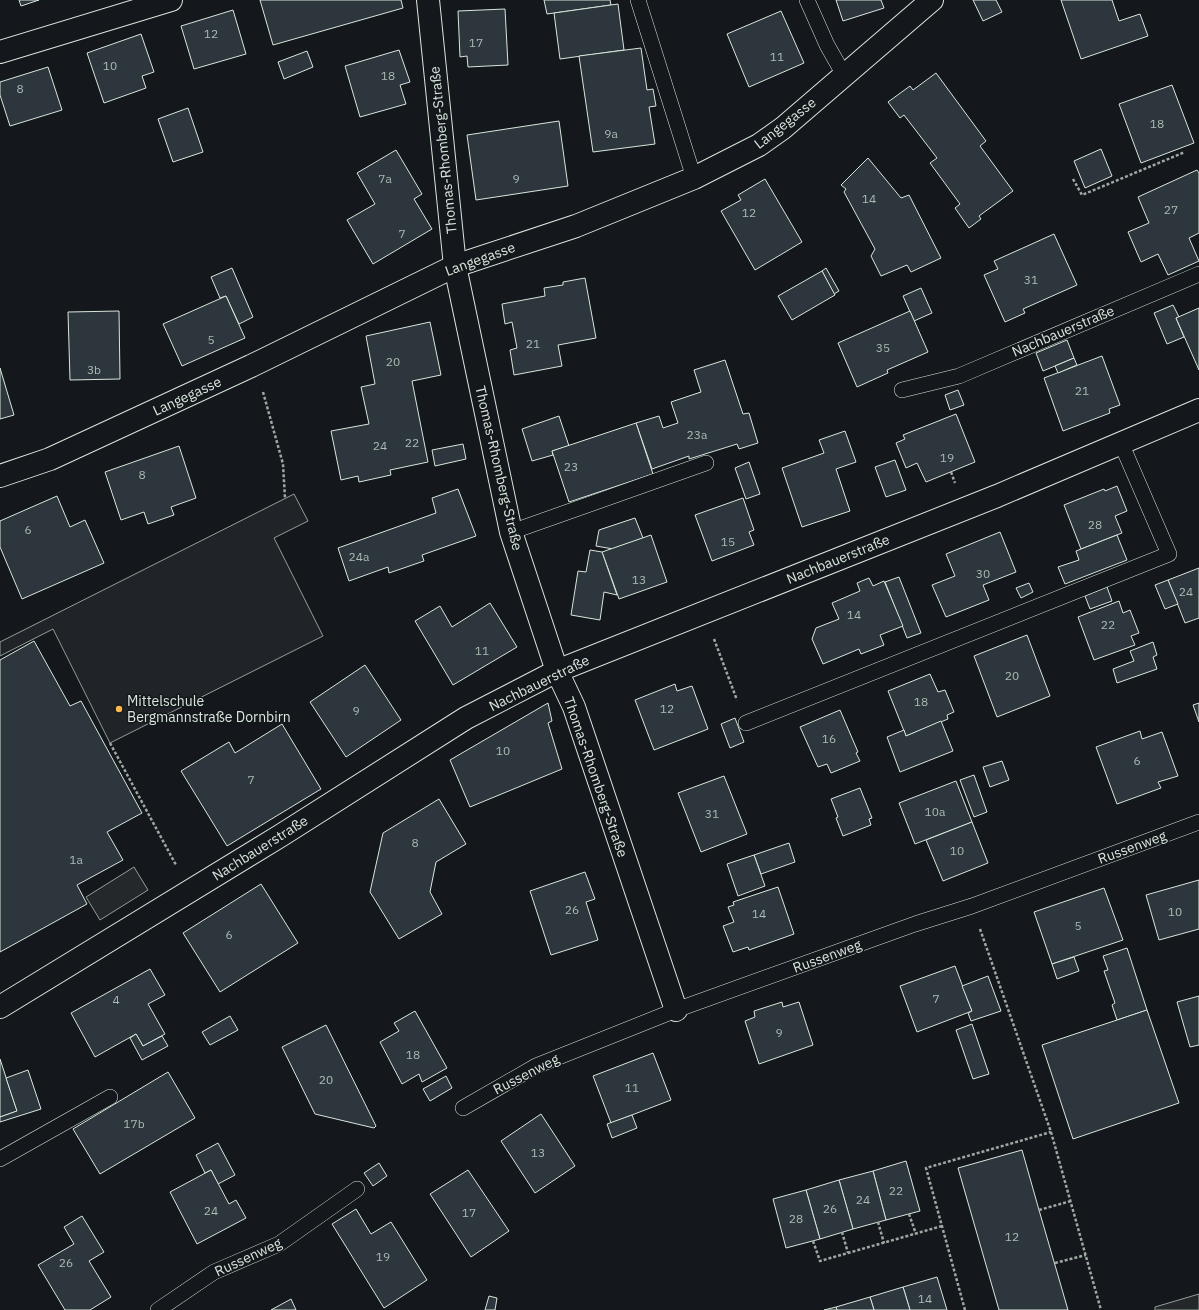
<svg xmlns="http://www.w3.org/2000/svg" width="1199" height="1310" viewBox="0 0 1199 1310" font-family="'IBM Plex Sans',sans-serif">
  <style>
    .green { fill: #202428; stroke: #939e99 }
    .parking { fill: #24282b; stroke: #939e99 }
    .building { fill: #2c363c; stroke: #d8e6dc }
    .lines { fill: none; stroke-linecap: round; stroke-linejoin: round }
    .lane-casing { stroke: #d8e6dc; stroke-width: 16 }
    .street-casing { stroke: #d8e6dc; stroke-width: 24 }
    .path { stroke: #9da8a2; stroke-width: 2.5; stroke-dasharray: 3 2; stroke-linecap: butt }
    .lane { stroke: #14181c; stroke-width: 15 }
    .street { stroke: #14181c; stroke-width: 22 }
    .poi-dot { fill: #ffb74d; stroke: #14181c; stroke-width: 1.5 }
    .labels { text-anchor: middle; stroke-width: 3; stroke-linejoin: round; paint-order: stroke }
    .number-label { font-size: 12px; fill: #adbab4 }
    .street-label { font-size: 14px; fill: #d8e6dc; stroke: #14181c }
    .poi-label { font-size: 14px; fill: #d8e6dc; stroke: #14181c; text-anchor: start }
  </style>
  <rect width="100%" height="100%" fill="#14181c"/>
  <!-- green -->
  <polygon class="green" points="294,494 308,521 274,538 323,636 110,743 53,629 0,656 0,642"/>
  <!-- parking -->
  <g class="parking">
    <polygon points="134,867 148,890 100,920 86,897"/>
    <polygon points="1199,1294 1199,1310 1155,1310 1155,1307"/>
  </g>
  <!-- building -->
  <g class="building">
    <polygon points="19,0 39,0 21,6"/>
    <polygon points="260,0 401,0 403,8 273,45"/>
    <polygon points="544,0 610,0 611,5 547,14"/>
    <polygon points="836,0 881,0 884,8 843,21"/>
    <polygon points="973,0 996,0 1002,12 983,21"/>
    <polygon points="1061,0 1112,0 1119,21 1140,14 1148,36 1081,59"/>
    <polygon points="618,4 624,50 560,59 554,13"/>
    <polygon points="505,9 508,65 468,67 467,56 460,57 458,11"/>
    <polygon points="233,10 246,54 194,69 181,26"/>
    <polygon points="781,11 804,63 749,87 727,34"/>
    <polygon points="141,34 154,72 142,76 146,88 104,103 87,53"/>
    <polygon points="641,48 647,90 653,89 656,106 649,107 655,144 593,152 579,56"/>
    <polygon points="399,50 410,82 400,85 406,104 360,117 345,66"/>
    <polygon points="307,51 313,67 284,79 278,62"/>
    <polygon points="48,67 62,110 10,126 0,95 0,82"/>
    <polygon points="936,73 986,141 980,146 1013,191 979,216 981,219 969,228 955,208 960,204 930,163 937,158 904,115 900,118 888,102 910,86 913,90"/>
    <polygon points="1172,85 1194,143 1141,163 1119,104"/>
    <polygon points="188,108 203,152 173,162 158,119"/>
    <polygon points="559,121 568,186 476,200 467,135"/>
    <polygon points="1101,149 1112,176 1085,188 1074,161"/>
    <polygon points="396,150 422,194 414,199 432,229 373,264 347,220 375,204 357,173"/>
    <polygon points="868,158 901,198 909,195 941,258 911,272 907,265 881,276 871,256 875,249 844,192 846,189 841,185"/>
    <polygon points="1197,170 1199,173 1199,233 1189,238 1199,261 1168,275 1158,254 1141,262 1128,232 1149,223 1138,197"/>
    <polygon points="765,179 802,242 755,270 721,211 741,200 738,195"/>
    <polygon points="1054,234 1077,285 1023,309 1025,313 1005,322 984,275 998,269 994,261"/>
    <polygon points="232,268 253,317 239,324 226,296 220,298 211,277"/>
    <polygon points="826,268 839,291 834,294 822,271"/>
    <polygon points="822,271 835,295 792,320 778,296"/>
    <polygon points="585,278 596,338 558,345 562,366 514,375 510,350 517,348 512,322 505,324 502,304 545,296 544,288 563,285 563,282"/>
    <polygon points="921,288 932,313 914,321 903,296"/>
    <polygon points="226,296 245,338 182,366 163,324"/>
    <polygon points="1173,305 1179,317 1176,318 1184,337 1167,344 1154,313"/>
    <polygon points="1199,308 1199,370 1176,318"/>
    <polygon points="119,311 120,379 70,380 68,312"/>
    <polygon points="910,311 928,352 887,370 888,373 857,387 838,343"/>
    <polygon points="430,322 441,375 412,381 428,462 390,470 391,475 359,482 358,476 341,480 331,431 369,424 361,387 375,384 366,336"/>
    <polygon points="1067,340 1074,358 1043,371 1036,353"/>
    <polygon points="1102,356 1120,405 1109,409 1110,413 1063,431 1044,378"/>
    <polygon points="1074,358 1077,365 1058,373 1055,366"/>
    <polygon points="725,360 743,414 749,413 758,443 739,449 737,444 689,459 689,456 652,469 636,423 659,416 663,428 678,423 671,402 701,392 694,370"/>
    <polygon points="0,368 14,415 0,419"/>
    <polygon points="958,390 964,405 950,410 945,395"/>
    <polygon points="956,414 975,462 926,482 917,463 906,468 896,443 905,439 903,435"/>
    <polygon points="559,416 569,446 552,451 553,455 532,461 522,429"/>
    <polygon points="636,423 653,474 569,502 552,451"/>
    <polygon points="845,431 856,462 836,469 850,511 802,527 782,468 824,453 819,440"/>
    <polygon points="463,444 466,459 435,466 432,450"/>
    <polygon points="179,446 196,498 171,507 174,515 148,524 144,512 121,520 105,472"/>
    <polygon points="895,460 906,490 886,497 875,467"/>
    <polygon points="749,462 760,494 746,499 735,468"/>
    <polygon points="1117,486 1127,511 1115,516 1122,533 1081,549 1064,505 1104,489 1105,491"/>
    <polygon points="458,489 476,536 422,555 424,561 389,573 388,567 349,581 338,548 436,513 432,498"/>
    <polygon points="57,496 70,527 85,520 104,563 22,599 0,547 0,521"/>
    <polygon points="743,498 754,530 749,532 754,545 712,561 695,515"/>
    <polygon points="635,518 643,538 613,549 596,546 599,530"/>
    <polygon points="1000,532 1016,572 983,585 989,600 946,617 932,585 955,576 946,554"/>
    <polygon points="651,535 667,582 619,599 602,552"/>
    <polygon points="1117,535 1127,560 1065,584 1058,567 1079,560 1076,551"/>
    <polygon points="590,550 602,552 617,595 604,592 600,620 571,615 578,571 586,572"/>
    <polygon points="1199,568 1199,618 1185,623 1168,580"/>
    <polygon points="899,577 921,633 907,638 885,582"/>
    <polygon points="869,578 873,586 884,581 903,626 880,635 884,645 861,654 859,649 823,664 812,639 816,628 839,619 832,603 860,591 857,583"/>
    <polygon points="1168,580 1178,604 1165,609 1155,585"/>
    <polygon points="1029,583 1033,592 1021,598 1016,588"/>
    <polygon points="1107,587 1112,601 1090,609 1085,596"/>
    <polygon points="1119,601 1123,613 1130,610 1139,633 1131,636 1135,645 1094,660 1078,617"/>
    <polygon points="490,603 517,647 453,685 415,621 440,606 452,627"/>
    <polygon points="1027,635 1050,696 997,717 974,656"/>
    <polygon points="34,641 70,706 81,701 142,813 107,832 123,860 77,885 87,904 0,952 0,660"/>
    <polygon points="1153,642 1157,655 1153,657 1157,669 1117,683 1113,669 1134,661 1130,651"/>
    <polygon points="365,665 401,720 346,757 310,702"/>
    <polygon points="930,674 938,692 945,690 954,712 947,715 948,719 906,736 888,691"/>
    <polygon points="675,684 677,691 692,686 708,729 654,750 635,700"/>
    <polygon points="548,703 552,721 548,723 562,769 470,807 450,760"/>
    <polygon points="1199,703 1199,722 1193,705"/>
    <polygon points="840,710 858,752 856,753 860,761 831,773 827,764 818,767 800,727"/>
    <polygon points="735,718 744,742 730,748 721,724"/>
    <polygon points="941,721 953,751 900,772 887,737 904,730 906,736"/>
    <polygon points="282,724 321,789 227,846 181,771 229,742 235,753"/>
    <polygon points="1140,731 1142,739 1162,732 1178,776 1158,782 1161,788 1117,804 1096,747"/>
    <polygon points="1002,761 1009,780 990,787 983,767"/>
    <polygon points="974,775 987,812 974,817 960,780"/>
    <polygon points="724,776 747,834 701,852 678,793"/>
    <polygon points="956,781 972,822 915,844 899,803"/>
    <polygon points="860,788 872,818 869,819 871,825 843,836 836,818 838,817 831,799"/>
    <polygon points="439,799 466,844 436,862 430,892 442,914 399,939 370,892 383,833"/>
    <polygon points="972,822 988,863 943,881 926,840"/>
    <polygon points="789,843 795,862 761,874 754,855"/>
    <polygon points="754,855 765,886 738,896 727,864"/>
    <polygon points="585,872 595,899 586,902 598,940 551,955 530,891"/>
    <polygon points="1199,880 1199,929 1159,940 1146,895"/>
    <polygon points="261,884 298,943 220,992 183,933"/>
    <polygon points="778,887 794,934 749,950 748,947 733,952 723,926 734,922 728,907 734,905 733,902"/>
    <polygon points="1104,888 1123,940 1052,964 1034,912"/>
    <polygon points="1127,948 1147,1010 1117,1020 1112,1005 1115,1003 1104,971 1108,970 1103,956"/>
    <polygon points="1074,957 1079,971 1057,979 1052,964"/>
    <polygon points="955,966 972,1011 917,1032 900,986"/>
    <polygon points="150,969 165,995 148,1004 165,1034 143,1046 136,1034 95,1057 71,1013"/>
    <polygon points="988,976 1001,1011 971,1021 968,1013 972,1011 962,986"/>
    <polygon points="1199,996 1199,1045 1190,1047 1177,1002"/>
    <polygon points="782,1002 783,1007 799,1002 813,1045 759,1064 745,1021 755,1017 754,1011"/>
    <polygon points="1147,1010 1179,1103 1073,1139 1042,1045"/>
    <polygon points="415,1011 447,1068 422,1082 419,1074 402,1084 380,1042 399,1031 394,1023"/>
    <polygon points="230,1016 238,1030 210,1045 202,1032"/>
    <polygon points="972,1024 989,1074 973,1079 956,1030"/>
    <polygon points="326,1025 376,1126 374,1128 315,1114 282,1047"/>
    <polygon points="136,1034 143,1046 162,1036 168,1046 142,1060 130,1038"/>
    <polygon points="653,1053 671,1100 611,1123 593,1076"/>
    <polygon points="0,1059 17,1111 0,1117"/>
    <polygon points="28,1070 41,1109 0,1122 0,1117 17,1111 6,1078"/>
    <polygon points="168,1072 195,1118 100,1174 73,1129"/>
    <polygon points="446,1076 452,1088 430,1101 423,1089"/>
    <polygon points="541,1114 575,1166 535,1193 501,1141"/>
    <polygon points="632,1115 637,1128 612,1138 607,1124"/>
    <polygon points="218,1143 235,1175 218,1184 211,1170 205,1173 196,1155"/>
    <polygon points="1022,1150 1039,1210 1068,1310 999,1310 958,1168"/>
    <polygon points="906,1161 920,1211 886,1220 873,1171"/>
    <polygon points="379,1163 387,1176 373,1186 364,1173"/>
    <polygon points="211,1170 229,1204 236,1200 246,1218 197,1244 170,1192"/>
    <polygon points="468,1170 509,1231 471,1257 430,1194"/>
    <polygon points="873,1171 886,1220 853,1229 839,1180"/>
    <polygon points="839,1180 853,1229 820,1239 806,1190"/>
    <polygon points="806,1190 820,1239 786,1248 773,1199"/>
    <polygon points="356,1209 371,1234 391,1222 427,1280 384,1308 332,1224"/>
    <polygon points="82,1216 104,1252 89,1261 111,1297 90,1310 65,1310 38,1265 74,1244 64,1227"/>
    <polygon points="937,1277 947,1310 910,1310 903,1287"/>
    <polygon points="903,1287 910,1310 874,1310 870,1297"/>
    <polygon points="489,1296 497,1298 495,1310 485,1310"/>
    <polygon points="870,1297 874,1310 837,1310 836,1307"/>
    <polygon points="291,1299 296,1310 271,1310"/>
    <polygon points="836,1307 837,1310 824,1310"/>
  </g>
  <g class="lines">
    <!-- lane casing -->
    <g class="lane-casing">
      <g id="lane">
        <polyline points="638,0 694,178"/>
        <polyline points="807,0 827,45 844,75"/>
        <polyline points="902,390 959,376 1199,274"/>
        <polyline points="511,532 706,463"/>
        <polyline points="746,723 1169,554 1121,443"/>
        <polyline points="463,1108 536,1066 676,1010 915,924 972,906 1199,822"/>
        <polyline points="0,1159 110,1097"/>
        <polyline points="158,1310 214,1272 279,1244 357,1189"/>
      </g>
    </g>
    <!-- street casing -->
    <g class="street-casing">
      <g id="street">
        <polyline points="428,0 455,266 511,532 557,671 574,707 676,1010"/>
        <polyline points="0,52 171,0"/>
        <polyline points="0,476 50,459 251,366 455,266 576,226 694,178 759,145 783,128 932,0"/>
        <polyline points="0,1007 280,836 466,718 557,671 997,496 1199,410"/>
      </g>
    </g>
    <!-- path -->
    <g class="path">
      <polyline points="1073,179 1082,195 1185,152"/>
      <polyline points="263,392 283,464 285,498"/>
      <polyline points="951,472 955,483"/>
      <polyline points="714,639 737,700"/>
      <polyline points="110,743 176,865"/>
      <polyline points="980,929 1051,1132 1101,1310"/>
      <polyline points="1039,1210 1071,1201"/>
      <polyline points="909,1214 916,1234"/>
      <polyline points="878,1222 884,1243"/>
      <polyline points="842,1232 848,1253"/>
      <polyline points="813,1241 820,1261 942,1226"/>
      <polyline points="1055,1263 1086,1255"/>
      <polyline points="965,1310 926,1168 1051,1132"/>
    </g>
    <!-- lane -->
    <use href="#lane" class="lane"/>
    <!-- street -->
    <use href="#street" class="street"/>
  </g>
  <!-- markers -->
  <circle class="poi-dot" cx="119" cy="709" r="4"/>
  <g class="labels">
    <!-- number labels -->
    <g class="number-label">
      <text x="211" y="38">12</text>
      <text x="476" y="47">17</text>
      <text x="777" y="61">11</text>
      <text x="110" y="70">10</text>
      <text x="388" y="80">18</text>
      <text x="20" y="93">8</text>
      <text x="1157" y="128">18</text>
      <text x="611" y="138">9a</text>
      <text x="385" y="183">7a</text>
      <text x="516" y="183">9</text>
      <text x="869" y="203">14</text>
      <text x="1171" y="214">27</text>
      <text x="749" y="217">12</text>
      <text x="402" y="238">7</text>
      <text x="1031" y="284">31</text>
      <text x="211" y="344">5</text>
      <text x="533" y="348">21</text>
      <text x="883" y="352">35</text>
      <text x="393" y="366">20</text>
      <text x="94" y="374">3b</text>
      <text x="1082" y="395">21</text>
      <text x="697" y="439">23a</text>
      <text x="412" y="447">22</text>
      <text x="380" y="450">24</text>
      <text x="947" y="462">19</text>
      <text x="571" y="471">23</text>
      <text x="142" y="479">8</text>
      <text x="1095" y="529">28</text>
      <text x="28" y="534">6</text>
      <text x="728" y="546">15</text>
      <text x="359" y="561">24a</text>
      <text x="983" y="578">30</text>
      <text x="639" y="584">13</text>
      <text x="1186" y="596">24</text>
      <text x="854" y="619">14</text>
      <text x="1108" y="629">22</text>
      <text x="482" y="655">11</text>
      <text x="1012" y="680">20</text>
      <text x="921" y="706">18</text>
      <text x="667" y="713">12</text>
      <text x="356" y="715">9</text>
      <text x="829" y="743">16</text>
      <text x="503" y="755">10</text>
      <text x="1137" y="765">6</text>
      <text x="251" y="784">7</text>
      <text x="935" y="816">10a</text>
      <text x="712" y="818">31</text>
      <text x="415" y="847">8</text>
      <text x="957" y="855">10</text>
      <text x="76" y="864">1a</text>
      <text x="572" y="914">26</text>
      <text x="1175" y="916">10</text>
      <text x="759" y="918">14</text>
      <text x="1078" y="930">5</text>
      <text x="229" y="939">6</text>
      <text x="936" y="1003">7</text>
      <text x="116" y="1004">4</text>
      <text x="779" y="1037">9</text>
      <text x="413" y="1059">18</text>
      <text x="326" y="1084">20</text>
      <text x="632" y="1092">11</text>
      <text x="134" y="1128">17b</text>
      <text x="538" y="1157">13</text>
      <text x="896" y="1195">22</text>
      <text x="863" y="1204">24</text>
      <text x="830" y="1213">26</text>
      <text x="211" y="1215">24</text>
      <text x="469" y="1217">17</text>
      <text x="796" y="1223">28</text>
      <text x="1012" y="1241">12</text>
      <text x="383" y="1261">19</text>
      <text x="66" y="1267">26</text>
      <text x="925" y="1303">14</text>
    </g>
    <!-- street labels -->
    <g class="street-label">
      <text transform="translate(785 123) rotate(-38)" y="5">Langegasse</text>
      <text transform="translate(443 150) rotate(-96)" y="5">Thomas-Rhomberg-Straße</text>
      <text transform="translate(480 259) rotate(-20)" y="5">Langegasse</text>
      <text transform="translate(1063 331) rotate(-23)" y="5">Nachbauerstraße</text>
      <text transform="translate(187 396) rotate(-25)" y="5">Langegasse</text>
      <text transform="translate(499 468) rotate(77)" y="5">Thomas-Rhomberg-Straße</text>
      <text transform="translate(838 559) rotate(-22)" y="5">Nachbauerstraße</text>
      <text transform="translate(539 683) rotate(-26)" y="5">Nachbauerstraße</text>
      <text transform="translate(596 777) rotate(71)" y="5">Thomas-Rhomberg-Straße</text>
      <text transform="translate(1132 847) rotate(-20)" y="5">Russenweg</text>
      <text transform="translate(260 848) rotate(-32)" y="5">Nachbauerstraße</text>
      <text transform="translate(827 956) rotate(-20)" y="5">Russenweg</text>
      <text transform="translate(526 1074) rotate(-27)" y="5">Russenweg</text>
      <text transform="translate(248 1257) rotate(-25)" y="5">Russenweg</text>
    </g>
    <!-- poi labels -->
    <g class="poi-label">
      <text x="127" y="706">Mittelschule<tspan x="127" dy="16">Bergmannstraße Dornbirn</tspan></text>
    </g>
  </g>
</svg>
